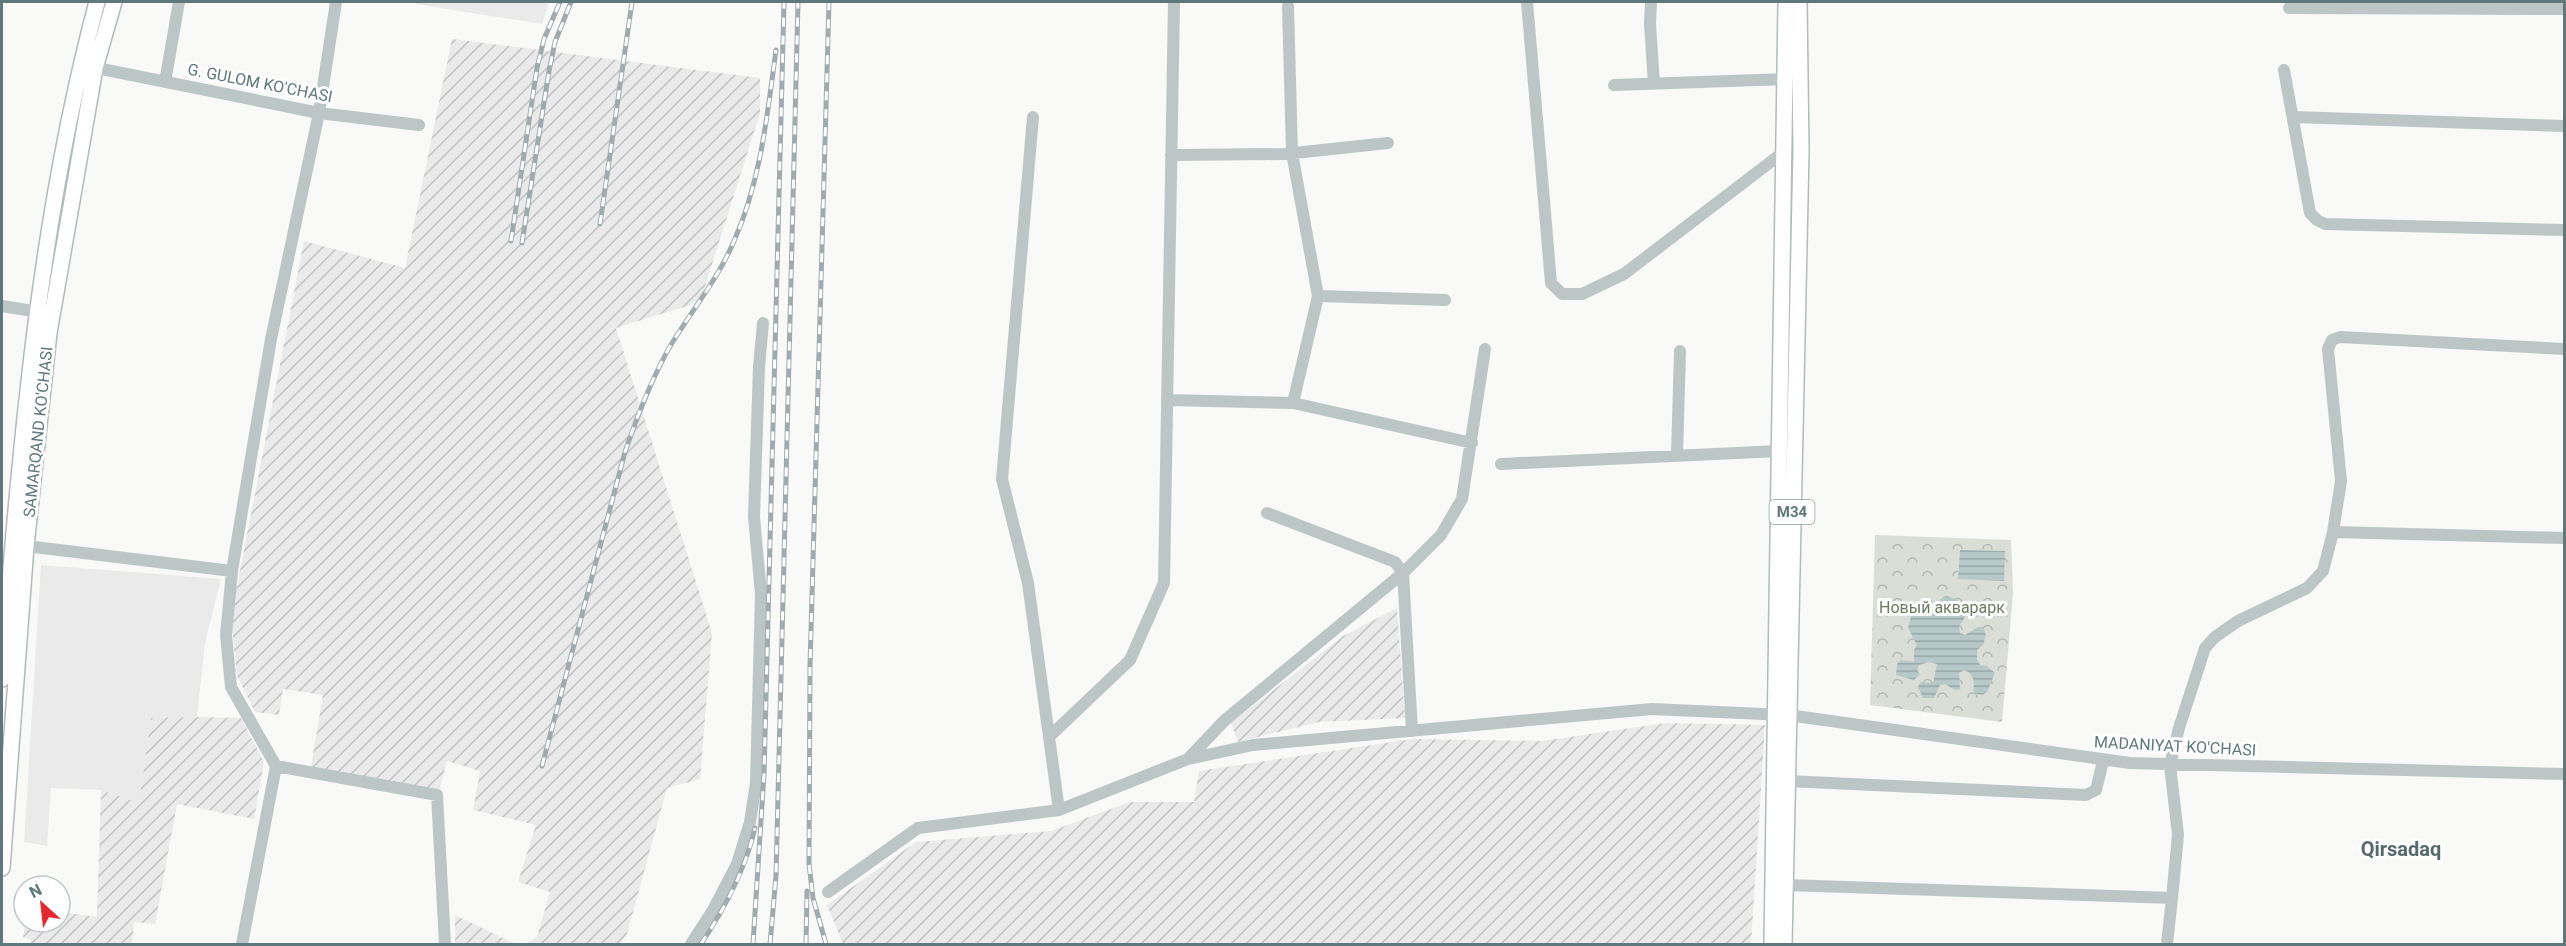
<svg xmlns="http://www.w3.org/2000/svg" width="2566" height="946" font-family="Roboto,sans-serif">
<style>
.built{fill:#eaeaea}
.industrial{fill:url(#industrial-furrows)}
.park{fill:url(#park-crowns)}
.water{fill:url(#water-rules)}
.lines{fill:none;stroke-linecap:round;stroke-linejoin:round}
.major-casing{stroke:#b1babc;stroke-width:18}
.minor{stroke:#bdc6c7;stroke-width:12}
.major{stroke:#fff;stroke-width:15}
.rail-casing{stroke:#9fabae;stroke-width:5}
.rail{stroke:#fff;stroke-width:3;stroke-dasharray:9;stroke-linecap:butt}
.labels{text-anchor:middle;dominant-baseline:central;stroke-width:6;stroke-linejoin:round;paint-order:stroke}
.shield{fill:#fff;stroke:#8ea0a3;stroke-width:1.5}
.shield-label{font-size:15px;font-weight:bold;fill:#5e787c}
.street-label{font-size:16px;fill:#5e787c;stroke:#fff}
.park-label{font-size:16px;fill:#6d7a63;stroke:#fff}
.quarter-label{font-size:20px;font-weight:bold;fill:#56696d;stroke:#fff}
</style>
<defs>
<pattern id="industrial-furrows" width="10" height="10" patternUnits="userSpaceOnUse" patternTransform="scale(1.5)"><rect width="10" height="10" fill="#eaeaea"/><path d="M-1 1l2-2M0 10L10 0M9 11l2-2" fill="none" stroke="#c1c2c3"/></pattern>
<pattern id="park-crowns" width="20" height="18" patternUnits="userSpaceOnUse" patternTransform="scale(1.5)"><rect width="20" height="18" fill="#dbded6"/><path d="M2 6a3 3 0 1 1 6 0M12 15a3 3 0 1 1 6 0" fill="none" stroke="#b5b9b3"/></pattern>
<pattern id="water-rules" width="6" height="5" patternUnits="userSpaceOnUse" patternTransform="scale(1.5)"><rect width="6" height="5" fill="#b6c8c8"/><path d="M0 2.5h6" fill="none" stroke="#97a7a7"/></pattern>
</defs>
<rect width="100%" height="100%" fill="#f9f9f7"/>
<!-- built -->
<path class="built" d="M 417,2 L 549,2 L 542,24 L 416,4 Z
M 41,565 L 221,579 L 205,642 L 197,717 L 151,719 L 139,804 L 101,790 L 51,788 L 47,846 L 24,842 Z"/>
<!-- industrial -->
<path class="industrial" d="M 452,39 L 760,78 L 760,113 L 700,302 L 616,328 L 712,633 L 700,779 L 667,788 L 627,934 L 620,944 L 526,944 L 537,937 L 550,892 L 518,882 L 536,825 L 473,810 L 480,771 L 447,761 L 439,790 L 311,767 L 323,695 L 283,689 L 279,715 L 255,712 L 237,676 L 231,617 L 304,241 L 405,268 Z
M 1397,608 L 1405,718 L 1319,722 L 1238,742 L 1231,723 L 1343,636 Z
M 197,717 L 241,718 L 264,762 L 254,819 L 177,804 L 155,924 L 134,922 L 132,944 L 30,944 L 31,940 L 23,937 L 26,922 L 60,922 L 60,912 L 97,917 L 101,790 L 139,803 L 151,718 Z
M 1666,723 L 1765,725 L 1751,944 L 843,944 L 827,905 L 916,842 L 1051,831 L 1130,802 L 1194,802 L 1199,771 L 1412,739 L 1542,741 Z
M 455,915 L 515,944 L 455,944 Z"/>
<!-- park -->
<path class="park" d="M 1875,535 L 2011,540 L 2013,593 L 2002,722 L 1870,705 Z"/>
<!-- water -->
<path class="water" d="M 1960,550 L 2005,551 L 2004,581 L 1958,579 Z
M 1946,596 C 1959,598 1964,605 1965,617 L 1959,626 L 1960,633 L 1965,635 L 1978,627 L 1983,627 L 1986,635 L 1983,645 L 1977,650 L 1977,659 L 1980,665 L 1987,666 L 1995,673 L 1987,692 L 1982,695 L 1974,693 C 1974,683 1975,674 1964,670 L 1959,673 L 1960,689 L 1955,690 L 1945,684 L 1940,685 L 1934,698 L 1923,698 L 1918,688 L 1920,682 L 1933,683 L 1937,664 L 1929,662 L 1919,665 L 1917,670 L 1920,674 L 1914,680 L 1896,675 L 1897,664 L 1901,660 L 1914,662 L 1914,650 L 1917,645 L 1908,628 L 1912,612 L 1921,606 L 1928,610 C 1936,607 1938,599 1946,596 Z"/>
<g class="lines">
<defs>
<path id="major" d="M 2,679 C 20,453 38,222 97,2
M 2,868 L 26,546 L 49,333 L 95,68 L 114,2
M 1772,944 L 1786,2
M 1784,944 L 1801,151 L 1799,2"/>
</defs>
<!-- major casing -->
<use href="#major" class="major-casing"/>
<!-- minor -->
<path class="minor" d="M 1527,2 L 1551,283 L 1562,294 L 1582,294 L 1624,274 L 1785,151
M 1651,2 L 1650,24 L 1654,84
M 1288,6 L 1292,153 L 1318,296 L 1293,403
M 2289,8 L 2564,9
M 87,66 L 319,113 L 419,125
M 2284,70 L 2310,213 L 2317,220 L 2325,224 L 2564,230
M 165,82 L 179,2
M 1614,85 L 1784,79
M 1033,117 L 1002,479 L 1028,583 L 1059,810
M 2294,117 L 2564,126
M 1171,155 L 1285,154 L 1388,143
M 1318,296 L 1445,300
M 2,306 L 39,312
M 1167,400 L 1293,403 L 1472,443
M 1677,455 L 1680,351
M 1501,464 L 1779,451
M 1267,513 L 1395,562 L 1403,573 L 1412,731
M 2333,532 L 2564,538
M 26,546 L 232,571
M 1049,737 L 1130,660 L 1164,583 L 1174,2
M 1188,759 L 1225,720 L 1403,573 L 1441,535 L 1462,499 L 1485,349
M 276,766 L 437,795 L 445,944
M 1787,781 L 2086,795 L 2096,790 L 2103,761
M 1785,885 L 2172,898 L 2178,835 L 2170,765 L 2179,728 L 2205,648 L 2215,637 L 2238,621 L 2307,588 L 2323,571 L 2333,532 L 2341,481 L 2328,349 L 2332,340 L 2340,337 L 2564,349
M 828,892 L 918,828 L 1059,810 L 1188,759 L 1253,745 L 1652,709 L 1788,715 L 2130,763 L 2564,774
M 242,944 L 276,766 L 231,687 L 226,635 L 232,571 L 271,339 L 319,113 L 336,2
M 691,944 L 713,910 L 737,864 L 750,822 L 756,783 L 761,594 L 754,517 L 759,367 L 763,323
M 2167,944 L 2172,898"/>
<!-- major -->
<use href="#major" class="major"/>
<defs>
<path id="rail" d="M 600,224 L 632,2
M 511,241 L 537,68 L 544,39 L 560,2
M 522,243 L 549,71 L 555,42 L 571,2
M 542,766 L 625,452 C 638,414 652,377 672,343 C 693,309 719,277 734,241 C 761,180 767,116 776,50
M 701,944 C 725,908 745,871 755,828
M 753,944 L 764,774 L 784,2
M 770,944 L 776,876 L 798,2
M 806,944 L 807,891
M 826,944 L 813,898 L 809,864 L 810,666 L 829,2"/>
</defs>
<!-- rail casing -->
<use href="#rail" class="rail-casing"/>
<!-- rail -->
<use href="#rail" class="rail"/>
</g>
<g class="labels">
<!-- shield labels -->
<rect class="shield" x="1769.5" y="500" width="45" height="24" rx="4.5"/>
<g class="shield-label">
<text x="1792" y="512">M34</text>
</g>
<!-- street labels -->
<g class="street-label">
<text transform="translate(260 83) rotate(11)">G. GULOM KO'CHASI</text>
<text transform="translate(38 432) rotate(-84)">SAMARQAND KO'CHASI</text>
<text transform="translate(2175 746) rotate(3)">MADANIYAT KO'CHASI</text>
</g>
<!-- park labels -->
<g class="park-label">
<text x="1942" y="607">Новый акварарк</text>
</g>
<!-- quarter labels -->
<g class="quarter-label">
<text x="2401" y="849">Qirsadaq</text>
</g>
</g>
<!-- border -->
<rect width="2566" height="946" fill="none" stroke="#5e787c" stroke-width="6"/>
<!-- north arrow -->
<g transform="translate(42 904) rotate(333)"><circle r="28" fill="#ffffff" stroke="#bfc9cb" stroke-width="1.5"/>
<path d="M0-4.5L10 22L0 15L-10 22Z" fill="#e82831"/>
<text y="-9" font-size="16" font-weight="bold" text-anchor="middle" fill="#5e787c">N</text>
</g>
</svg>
